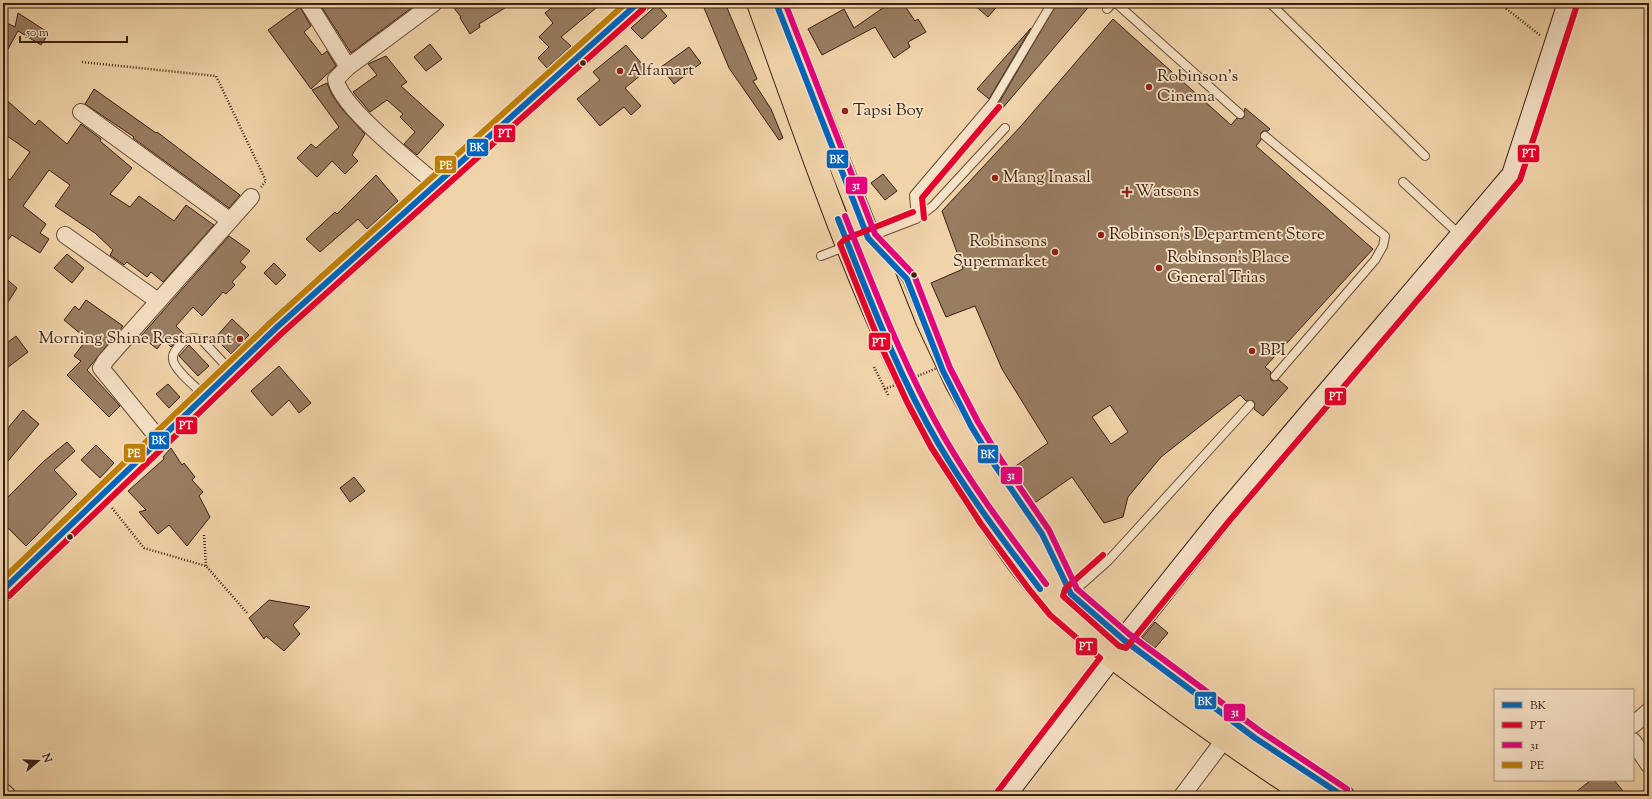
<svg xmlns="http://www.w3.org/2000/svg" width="1652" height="799" font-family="'Sorts Mill Goudy',serif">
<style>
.building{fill:#997d61;stroke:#391f13;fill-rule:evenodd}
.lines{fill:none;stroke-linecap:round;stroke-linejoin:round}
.lane-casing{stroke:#674c38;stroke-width:10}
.street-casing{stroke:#674c38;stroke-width:18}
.secondary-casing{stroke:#391f13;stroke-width:24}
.primary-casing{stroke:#391f13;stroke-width:24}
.path{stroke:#391f13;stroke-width:2.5;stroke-dasharray:1 2;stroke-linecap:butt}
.lane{stroke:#f6e2c7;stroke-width:8}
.street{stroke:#f6e2c7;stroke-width:16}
.secondary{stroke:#f6e2c7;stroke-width:22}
.primary{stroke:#f1d3a9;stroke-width:22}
.path-bridge{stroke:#391f13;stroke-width:2.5;stroke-dasharray:1 2;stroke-linecap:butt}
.bus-1-casing{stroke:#f6e2c7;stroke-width:9}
.bus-2-casing{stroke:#f6e2c7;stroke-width:9}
.bus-3-casing{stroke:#f6e2c7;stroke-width:9}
.bus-4-casing{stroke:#f6e2c7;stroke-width:9}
.bus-1{stroke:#0065bd;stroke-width:6}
.bus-2{stroke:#e4002b;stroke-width:6}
.bus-3{stroke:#e5007d;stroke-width:6}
.bus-4{stroke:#be7e06;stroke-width:6}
.bus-dot{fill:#391f13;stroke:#f6e2c7;stroke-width:1.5}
.poi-dot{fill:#8f2418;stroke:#f6e2c7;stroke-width:1.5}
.labels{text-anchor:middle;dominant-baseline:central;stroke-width:3.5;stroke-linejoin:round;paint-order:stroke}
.poi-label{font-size:17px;fill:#391f13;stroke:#f6e2c7;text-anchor:start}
.line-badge{stroke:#f6e2c7;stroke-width:1.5}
.badge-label{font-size:11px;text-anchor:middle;font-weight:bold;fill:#fff}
</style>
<rect width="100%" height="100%" fill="#f1d3a9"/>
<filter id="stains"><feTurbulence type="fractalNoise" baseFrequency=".005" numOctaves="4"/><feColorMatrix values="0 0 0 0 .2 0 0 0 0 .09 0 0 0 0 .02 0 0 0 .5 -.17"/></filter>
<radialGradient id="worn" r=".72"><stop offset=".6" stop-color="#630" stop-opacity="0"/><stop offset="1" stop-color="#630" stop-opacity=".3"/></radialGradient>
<!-- building -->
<path class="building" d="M 319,3 L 418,3 L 351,53 Z
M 450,3 L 513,3 L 479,24 L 480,27 L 470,34 L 460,18 L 461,17 Z
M 557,3 L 602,3 L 561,37 L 571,46 L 547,68 L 538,58 L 549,47 L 539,37 L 553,23 L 545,13 Z
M 702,3 L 725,3 L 757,79 L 753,81 L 771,109 L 783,138 L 779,140 L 729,68 Z
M 890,3 L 903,3 L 915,21 L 918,19 L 926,32 L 908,42 L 910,47 L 894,58 L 875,27 L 822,55 L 808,29 L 844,9 L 854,28 Z
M 972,3 L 1000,3 L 988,17 Z
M 1057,3 L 1092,3 L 1001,110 L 997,106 Z
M 657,5 L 667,16 L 642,39 L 631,28 Z
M 300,7 L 311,26 L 304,32 L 322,55 L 327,51 L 336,66 L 311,89 L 268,30 Z
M 18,13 L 49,33 L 41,45 L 18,31 L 3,58 L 3,21 L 15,27 Z
M 1113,19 L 1231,125 L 1237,118 L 1241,119 L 1244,117 L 1245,108 L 1270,129 L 1268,131 L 1263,131 L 1261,133 L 1261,140 L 1256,146 L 1373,249 L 1265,367 L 1271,372 L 1270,375 L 1271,380 L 1274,381 L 1279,380 L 1288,388 L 1263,416 L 1254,409 L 1255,404 L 1253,401 L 1246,401 L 1240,395 L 1161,457 L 1128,497 L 1123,517 L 1104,523 L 1072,477 L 1033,504 L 1010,470 L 1048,443 L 1002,369 L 975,306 L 946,317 L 931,283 L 963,269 L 942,211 L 1021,126 ZM 1110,405 L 1128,432 L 1111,444 L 1092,417 Z
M 1031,28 L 989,99 L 977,89 Z
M 430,44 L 442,59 L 426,71 L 414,57 Z
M 626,45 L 647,70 L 625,88 L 641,106 L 631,115 L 624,107 L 600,126 L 577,99 L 600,80 L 593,72 Z
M 689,47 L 701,63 L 674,84 L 661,67 Z
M 386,56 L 407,82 L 401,86 L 444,125 L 417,155 L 404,144 L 415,132 L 400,117 L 403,114 L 387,100 L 370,112 L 353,92 L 377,75 L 368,64 Z
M 327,83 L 332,95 L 342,109 L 365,134 L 352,155 L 358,161 L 345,174 L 332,161 L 317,177 L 297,158 L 311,144 L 316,148 L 339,127 L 312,90 Z
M 94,89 L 156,133 L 157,132 L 240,195 L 229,208 L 133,138 L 134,137 L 85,104 Z
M 3,97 L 35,125 L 39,120 L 67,144 L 81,124 L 101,139 L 100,141 L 132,168 L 110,194 L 130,207 L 139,196 L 174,221 L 186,205 L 214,225 L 163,282 L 151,272 L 147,277 L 127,262 L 124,265 L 110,255 L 113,250 L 95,233 L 55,206 L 70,185 L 49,170 L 23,206 L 46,224 L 40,233 L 49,239 L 40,253 L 12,235 L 3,246 L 3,174 L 10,180 L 30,152 L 3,133 Z
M 883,174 L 897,191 L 885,200 L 871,183 Z
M 376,175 L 398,201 L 367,229 L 358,219 L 320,252 L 306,239 L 335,212 L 337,214 Z
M 229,236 L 250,251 L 240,262 L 246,267 L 232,282 L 235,285 L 226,294 L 223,292 L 202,316 L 193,307 L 176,326 L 184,334 L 171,347 L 164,340 L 157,349 L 141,336 Z
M 67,254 L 84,268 L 72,283 L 54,268 Z
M 274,263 L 286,275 L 276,285 L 264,273 Z
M 3,276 L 17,288 L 3,310 Z
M 86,300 L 123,326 L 87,370 L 120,406 L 109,417 L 67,375 L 81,361 L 74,356 L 87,339 L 64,320 L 75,306 L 79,310 Z
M 232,319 L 249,335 L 231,354 L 215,338 Z
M 16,336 L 28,352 L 3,371 L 3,346 Z
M 189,345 L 209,366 L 198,376 L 179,356 Z
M 279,366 L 311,403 L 299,413 L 289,400 L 272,416 L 251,391 Z
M 168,384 L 180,397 L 169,408 L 156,394 Z
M 23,410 L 39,424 L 3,467 L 3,434 Z
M 67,442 L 75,451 L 54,470 L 77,494 L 26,546 L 3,523 L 3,502 L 44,461 Z
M 96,445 L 114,463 L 100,478 L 81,460 Z
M 171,448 L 182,465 L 184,463 L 195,477 L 192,480 L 203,492 L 199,496 L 210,517 L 187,546 L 169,525 L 158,534 L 139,512 L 146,510 L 128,491 L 164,459 L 163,457 Z
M 354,477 L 365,491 L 350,502 L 340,488 Z
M 269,600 L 310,607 L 293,625 L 300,634 L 284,651 L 266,636 L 264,639 L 249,618 Z
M 1155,622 L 1168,633 L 1155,648 L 1142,638 Z
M 1591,780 L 1614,780 L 1627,796 L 1571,796 Z"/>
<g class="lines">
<defs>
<path id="lane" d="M 1116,3 L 1240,114
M 1270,3 L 1425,156
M 1107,9 L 1113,3
M 1265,136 L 1385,236 L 1383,246 L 1375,260 L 1275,376
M 1403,182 L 1461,236
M 916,219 L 914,195 L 993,102 L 1052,3
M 869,237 L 916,219 L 933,206 L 1005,128
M 884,254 L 907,279 L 931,337 L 943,371 L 971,426 L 994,464 L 1042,534 L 1054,558
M 821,256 L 847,246
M 205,396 C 197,388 173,369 173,359 C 172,352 178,348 182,343 C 188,337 194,337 202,340 L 230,370
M 1072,593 L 1108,561 L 1250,405"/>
<path id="street" d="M 308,3 L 348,67 L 434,3
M 348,67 L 336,79 C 338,105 415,165 436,184
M 81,112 L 229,220
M 65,235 L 158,301
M 159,439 L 101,368 L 106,360 L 251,197
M 1633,725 L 1649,711
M 1633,741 L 1649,765
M 1182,796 L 1224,740"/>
<path id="secondary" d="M 3,590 L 276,328 L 638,3
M 3,795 L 4,796
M 1004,796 L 1124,640 L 1224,515 L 1513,175 L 1569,3"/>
<path id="primary" d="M 758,3 C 806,135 851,271 914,398 C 932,435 955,470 978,505 C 1002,541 1026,577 1056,608 C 1085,638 1119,663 1152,687 C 1203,725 1255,761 1308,796
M 776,3 L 906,330 L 936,394 L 958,433 L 1031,544 L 1071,594 L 1124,640 L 1255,738 L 1343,796"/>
</defs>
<!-- lane casing -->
<use href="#lane" class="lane-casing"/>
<!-- street casing -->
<use href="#street" class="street-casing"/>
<!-- secondary casing -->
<use href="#secondary" class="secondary-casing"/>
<!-- primary casing -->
<use href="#primary" class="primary-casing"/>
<!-- path -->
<path class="path" d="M 1499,3 L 1541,36
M 82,62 L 216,76 L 266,181 L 261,187
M 874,367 L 885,389
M 112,508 L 144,548 L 206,566 L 248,614
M 204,535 L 206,566"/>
<!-- lane -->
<use href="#lane" class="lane"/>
<!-- street -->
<use href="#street" class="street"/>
<!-- secondary -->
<use href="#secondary" class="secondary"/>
<!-- primary -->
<use href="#primary" class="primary"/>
<!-- path-bridge -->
<path class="path-bridge" d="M 888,395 L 885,389 L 950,363 L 952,370"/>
<defs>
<path id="bus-1" d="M 776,3 L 868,238 L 907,279 L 943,371 L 971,426 L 994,464 L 1042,534 L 1071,594 L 1124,640 L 1255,738 L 1343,796
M 838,219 C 868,294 897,373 938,443 C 968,494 1004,542 1040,589
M 3,590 L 276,328 L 638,3"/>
<path id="bus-2" d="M 913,212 L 845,239 L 840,244 L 881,346 L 907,402 L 931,447 L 981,524 L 1028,588 L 1050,615 L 1100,658 L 998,791
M 924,218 L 922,198 L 999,107
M 1103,555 L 1065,589 L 1063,596 L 1119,646 L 1126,648 L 1230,520 L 1520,180 L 1577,5
M 9,596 L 281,334 L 643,9"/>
<path id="bus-3" d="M 785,3 L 875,234 L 914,275 L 950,368 L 978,422 L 1001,460 L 1049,530 L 1077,589 L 1129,634 L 1260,731 L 1347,789
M 845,216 C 875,291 904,367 944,437 C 974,489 1011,537 1046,584"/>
<path id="bus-4" d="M 3,579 L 271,322 L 626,3"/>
</defs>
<!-- bus-1 casing -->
<use href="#bus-1" class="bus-1-casing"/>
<!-- bus-2 casing -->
<use href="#bus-2" class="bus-2-casing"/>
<!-- bus-3 casing -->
<use href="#bus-3" class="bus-3-casing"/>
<!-- bus-4 casing -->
<use href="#bus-4" class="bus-4-casing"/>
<!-- bus-1 -->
<use href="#bus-1" class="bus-1"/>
<!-- bus-2 -->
<use href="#bus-2" class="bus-2"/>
<!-- bus-3 -->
<use href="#bus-3" class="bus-3"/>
<!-- bus-4 -->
<use href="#bus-4" class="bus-4"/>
</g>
<!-- markers -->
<g class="bus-dot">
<circle cx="583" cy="63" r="3.5"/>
<circle cx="914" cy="275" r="3.5"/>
<circle cx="70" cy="537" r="3.5"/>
</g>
<g class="poi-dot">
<circle cx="620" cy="71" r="4"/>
<circle cx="1149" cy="87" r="4"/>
<circle cx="845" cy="111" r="4"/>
<circle cx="995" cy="178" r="4"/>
<path d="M1125 186h4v4h4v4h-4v4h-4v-4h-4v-4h4z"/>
<circle cx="1101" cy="235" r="4"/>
<circle cx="1055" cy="252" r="4"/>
<circle cx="1159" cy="268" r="4"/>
<circle cx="240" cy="339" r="4"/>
<circle cx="1252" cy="351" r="4"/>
</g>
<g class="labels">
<!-- poi labels -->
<g class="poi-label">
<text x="628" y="71">Alfamart</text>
<text x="1157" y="77">Robinson's<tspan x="1157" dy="20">Cinema</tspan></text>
<text x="853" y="111">Tapsi Boy</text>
<text x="1003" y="178">Mang Inasal</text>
<text x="1135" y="192">Watsons</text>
<text x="1109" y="235">Robinson's Department Store</text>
<text x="1047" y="242" text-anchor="end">Robinsons<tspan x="1047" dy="20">Supermarket</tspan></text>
<text x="1167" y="258">Robinson's Place<tspan x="1167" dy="20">General Trias</tspan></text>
<text x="232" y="339" text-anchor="end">Morning Shine Restaurant</text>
<text x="1260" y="351">BPI</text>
</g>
</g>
<g class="line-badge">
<rect x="493" y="124" width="23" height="19" rx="4" fill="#e4002b"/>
<rect x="466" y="138" width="23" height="19" rx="4" fill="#0065bd"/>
<rect x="1517" y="144" width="23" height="19" rx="4" fill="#e4002b"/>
<rect x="826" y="149" width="23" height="20" rx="4" fill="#0065bd"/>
<rect x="434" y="155" width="23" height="19" rx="4" fill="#be7e06"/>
<rect x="845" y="176" width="23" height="19" rx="4" fill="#e5007d"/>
<rect x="868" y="332" width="23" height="19" rx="4" fill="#e4002b"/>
<rect x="1324" y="387" width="23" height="19" rx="4" fill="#e4002b"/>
<rect x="175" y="416" width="23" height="19" rx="4" fill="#e4002b"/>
<rect x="148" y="431" width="22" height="19" rx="4" fill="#0065bd"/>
<rect x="123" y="443" width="23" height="20" rx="4" fill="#be7e06"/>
<rect x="977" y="444" width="22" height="20" rx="4" fill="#0065bd"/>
<rect x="1000" y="466" width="23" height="19" rx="4" fill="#e5007d"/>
<rect x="1075" y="637" width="23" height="19" rx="4" fill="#e4002b"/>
<rect x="1194" y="691" width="23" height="19" rx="4" fill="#0065bd"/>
<rect x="1223" y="703" width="23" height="19" rx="4" fill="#e5007d"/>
</g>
<g class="badge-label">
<text x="505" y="137">PT</text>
<text x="477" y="151">BK</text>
<text x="1529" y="157">PT</text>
<text x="837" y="163">BK</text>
<text x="446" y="169">PE</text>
<text x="856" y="189">31</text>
<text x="879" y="346">PT</text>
<text x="1336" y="400">PT</text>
<text x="186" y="429">PT</text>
<text x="159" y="444">BK</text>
<text x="134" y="457">PE</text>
<text x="988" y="458">BK</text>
<text x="1011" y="479">31</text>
<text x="1086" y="650">PT</text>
<text x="1205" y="705">BK</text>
<text x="1235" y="716">31</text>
</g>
<!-- margin -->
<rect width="1652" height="799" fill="none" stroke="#f1d3a9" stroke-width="16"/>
<rect x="4" y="4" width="1644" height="791" fill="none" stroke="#391f13" stroke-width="2"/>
<rect x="8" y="8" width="1636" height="783" fill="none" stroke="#391f13"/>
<!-- legend -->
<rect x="1494" y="689" width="140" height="92" fill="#f6e2c7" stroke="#aa947f"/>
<rect x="1502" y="702" width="20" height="6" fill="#0065bd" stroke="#aa947f"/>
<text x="1530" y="709" font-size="12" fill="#391f13">BK</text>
<rect x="1502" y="722" width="20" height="6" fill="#e4002b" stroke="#aa947f"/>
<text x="1530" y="729" font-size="12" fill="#391f13">PT</text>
<rect x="1502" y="742" width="20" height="6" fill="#e5007d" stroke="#aa947f"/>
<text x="1530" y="749" font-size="12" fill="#391f13">31</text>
<rect x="1502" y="762" width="20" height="6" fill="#be7e06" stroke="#aa947f"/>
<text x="1530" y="769" font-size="12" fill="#391f13">PE</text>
<!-- north arrow -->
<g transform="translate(38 761) rotate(71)" stroke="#f6e2c7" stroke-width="3" paint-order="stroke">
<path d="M0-3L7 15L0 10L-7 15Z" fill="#391f13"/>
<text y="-6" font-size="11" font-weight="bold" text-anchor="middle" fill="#391f13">N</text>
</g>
<!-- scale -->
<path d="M20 36v6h107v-6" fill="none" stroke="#391f13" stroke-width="2"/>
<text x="26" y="36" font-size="12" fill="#391f13" stroke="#f6e2c7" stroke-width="3" paint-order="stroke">50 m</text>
<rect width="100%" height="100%" filter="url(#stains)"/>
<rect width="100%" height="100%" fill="url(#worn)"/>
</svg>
